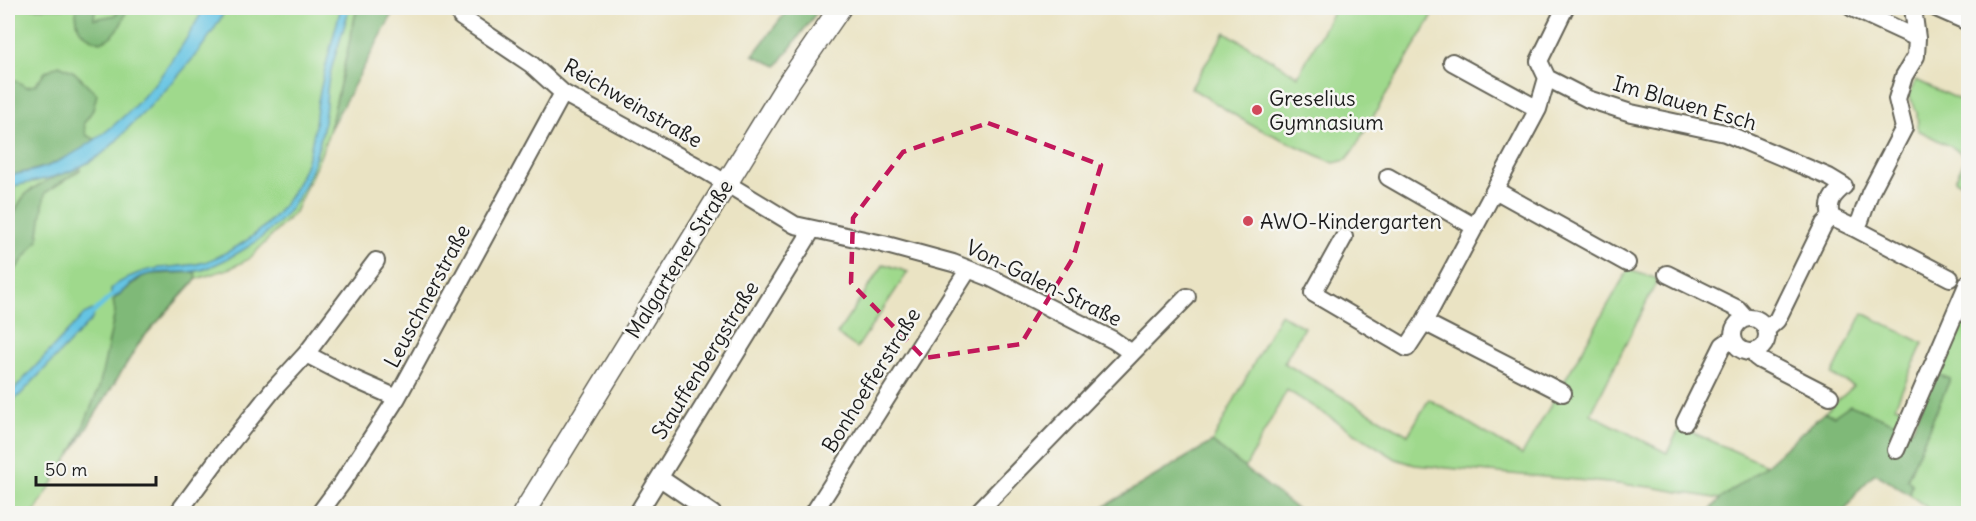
<svg xmlns="http://www.w3.org/2000/svg" width="1976" height="521" font-family="Delius,sans-serif">
<style>
.green{fill:#9fd98c;stroke:#5e7a54;stroke-width:1.5}
.forest{fill:#7fb978;stroke:#4e6a4a;stroke-width:1.5}
.water{fill:#65c4e3;stroke:#407080;stroke-width:1.5}
.lines{fill:none;stroke-linecap:round;stroke-linejoin:round}
.stream{stroke:#65c4e3;stroke-width:4.5}
.minor-casing{stroke:#646256;stroke-width:20}
.tertiary-casing{stroke:#646256;stroke-width:24}
.minor{stroke:#fff;stroke-width:16}
.tertiary{stroke:#fff;stroke-width:21}
.marked{fill:none;stroke:#c2185b;stroke-width:4.5;stroke-dasharray:12 8;stroke-linejoin:round}
.poi-dot{fill:#d1495b;stroke:#f6f6f2;stroke-width:2}
.labels{text-anchor:middle;dominant-baseline:central;stroke-width:5;stroke-linejoin:round;paint-order:stroke}
.poi-label{font-size:21px;fill:#1c1c1c;stroke:#f6f6f2;text-anchor:start}
.street-label{font-size:21px;fill:#1c1c1c;stroke:#f6f6f2}
</style>
<rect width="100%" height="100%" fill="#f6f6f2"/>
<filter id="ink" filterUnits="userSpaceOnUse"><feTurbulence type="fractalNoise" baseFrequency=".0167" numOctaves="2"/><feDisplacementMap in="SourceGraphic" scale="12" xChannelSelector="R" yChannelSelector="G"/><feConvolveMatrix kernelMatrix="1 2 1 2 8 2 1 2 1" color-interpolation-filters="sRGB"/></filter>
<filter id="wash" filterUnits="userSpaceOnUse"><feTurbulence type="fractalNoise" baseFrequency=".008" numOctaves="4" result="noise"/><feDisplacementMap in="SourceGraphic" scale="24" xChannelSelector="R" yChannelSelector="G"/><feGaussianBlur stdDeviation="1.35" result="paint"/><feColorMatrix in="noise" values="0 0 0 0 0 0 0 0 0 0 0 0 0 0 0 0 0 1.4 0 .05"/><feComposite in="paint" operator="in"/></filter>
<g filter="url(#wash)">
<rect width="100%" height="100%" fill="#eae3c3"/>
<!-- green -->
<path class="green" d="M 8,8 L 357,8 L 330,129 L 320,157 L 295,212 L 249,259 L 231,268 L 197,279 L 141,340 L 34,513 L 12,513 L 8,508 Z
M 1335,8 L 1437,8 L 1353,151 L 1346,160 L 1334,163 L 1251,125 L 1191,88 L 1225,32 L 1298,76 Z
M 1916,80 L 1968,104 L 1968,186 L 1955,180 L 1965,159 L 1959,151 L 1918,130 L 1917,112 L 1909,95 Z
M 884,264 L 908,272 L 857,348 L 837,334 Z
M 1628,270 L 1658,279 L 1591,414 L 1667,453 L 1680,427 L 1766,465 L 1720,499 L 1651,487 L 1415,465 L 1396,459 L 1287,390 L 1245,468 L 1212,442 L 1280,314 L 1304,327 L 1284,363 L 1408,435 L 1429,399 L 1522,455 Z
M 1968,302 L 1968,513 L 1934,513 L 1910,495 L 1912,484 L 1907,480 L 1950,379 L 1936,374 Z
M 1863,313 L 1923,343 L 1895,406 L 1905,410 L 1898,425 L 1850,405 L 1834,416 L 1825,412 L 1854,386 L 1832,375 Z"/>
<!-- forest -->
<path class="forest" d="M 76,8 L 95,8 L 94,19 L 116,15 L 120,8 L 126,8 L 127,9 C 122,25 116,37 100,42 C 79,34 76,29 76,8 Z
M 357,8 L 396,8 L 330,129 Z
M 789,8 L 820,8 L 777,66 L 753,55 Z
M 59,65 L 74,72 L 97,94 L 93,110 L 84,123 L 86,135 L 97,140 L 80,151 L 46,167 L 8,176 L 8,83 L 16,80 L 26,87 L 35,85 L 45,72 Z
M 81,166 L 80,170 L 45,193 L 38,240 L 13,273 L 12,281 L 8,284 C 8,254 5,205 34,188 C 48,179 66,173 81,166 Z
M 195,272 L 197,278 L 141,340 L 74,449 L 99,388 L 115,312 L 113,300 L 143,276 L 151,274 Z
M 1936,374 L 1950,379 L 1907,479 L 1912,484 L 1910,495 L 1875,473 L 1858,491 L 1843,513 L 1707,514 L 1720,499 L 1766,465 L 1825,412 L 1834,416 L 1850,405 L 1912,430 Z
M 1212,442 L 1302,513 L 1093,513 Z"/>
<!-- water -->
<path class="water" d="M 204,8 L 226,8 C 207,48 162,95 130,126 C 120,137 109,150 96,158 C 67,176 46,179 14,186 L 14,214 L 8,249 L 8,176 C 21,173 36,171 48,166 C 119,136 169,74 204,8 Z
M 341,8 L 349,8 C 344,33 333,57 328,83 C 326,98 326,113 323,128 C 308,201 278,237 210,267 C 189,277 164,268 143,276 C 133,280 125,290 117,296 L 114,297 L 111,295 L 111,289 C 115,284 120,282 126,279 C 153,263 177,270 205,262 C 217,258 227,252 238,246 C 279,221 304,184 313,137 C 316,123 316,109 319,96 C 325,66 333,37 341,8 Z
M 92,310 L 95,312 L 92,319 L 20,395 L 8,404 L 8,396 L 84,314 Z"/>
<g class="lines">
<!-- stream -->
<path class="stream" d="M 91,315 L 116,292"/>
</g>
</g>
<g filter="url(#ink)">
<g class="lines">
<defs>
<path id="minor" d="M 1565,8 L 1539,61 L 1547,78 L 1588,99 L 1631,113 L 1725,133 L 1829,177 L 1844,186 C 1833,195 1827,202 1831,217 L 1854,228 L 1860,221 L 1870,193 L 1904,128 L 1897,99 L 1904,76 L 1916,56 L 1917,38 L 1913,8
M 1852,8 L 1917,38
M 1936,8 L 1968,22
M 461,17 L 531,64 L 563,93 L 706,171 L 795,225 L 883,244 L 953,263 L 991,278 L 1113,340 L 1132,353 L 1187,297
M 1452,62 L 1538,109
M 1547,78 L 1538,109 L 1424,322 L 1563,393
M 1388,177 L 1475,227
M 1495,190 L 1627,263
M 1854,228 L 1950,278
M 1344,237 L 1313,293 L 1407,348 L 1424,322
M 1667,274 L 1738,309 L 1746,318
M1733 335a17 17 0 1 1 34 0a17 17 0 1 1-34 0Z
M 1766,330 L 1777,320 L 1824,224 L 1831,217
M 1754,351 L 1756,357 L 1760,360 L 1830,396
M 306,354 L 354,379 L 397,398
M 1685,422 L 1723,345 L 1733,338
M 1896,450 L 1968,283
M 660,478 L 713,514
M 177,514 L 217,460 L 272,391 L 306,354 L 376,261
M 319,514 L 342,483 L 397,398 L 563,93
M 637,514 L 812,230
M 813,514 L 968,270
M 976,514 L 1132,353"/>
<path id="tertiary" d="M 523,514 L 789,82 L 840,8"/>
</defs>
<!-- minor casing -->
<use href="#minor" class="minor-casing"/>
<!-- tertiary casing -->
<use href="#tertiary" class="tertiary-casing"/>
<!-- minor -->
<use href="#minor" class="minor"/>
<!-- tertiary -->
<use href="#tertiary" class="tertiary"/>
</g>
</g>
<!-- marked area -->
<path class="marked" d="M 988,123 L 1101,165 L 1073,258 L 1021,344 L 924,358 L 851,283 L 853,218 L 903,152 Z"/>
<!-- markers -->
<g class="poi-dot">
<circle cx="1257" cy="110" r="6"/>
<circle cx="1248" cy="221" r="6"/>
</g>
<g class="labels">
<!-- poi labels -->
<g class="poi-label">
<text x="1269" y="98">Greselius<tspan x="1269" dy="24">Gymnasium</tspan></text>
<text x="1260" y="221">AWO-Kindergarten</text>
</g>
<!-- street labels -->
<g class="street-label">
<text transform="translate(633 103) rotate(30)">Reichweinstraße</text>
<text transform="translate(1685 103) rotate(16)">Im Blauen Esch</text>
<text transform="translate(679 259) rotate(-58)">Malgartener Straße</text>
<text transform="translate(1044 283) rotate(26)">Von-Galen-Straße</text>
<text transform="translate(427 296) rotate(-62)">Leuschnerstraße</text>
<text transform="translate(705 360) rotate(-58)">Stauffenbergstraße</text>
<text transform="translate(871 380) rotate(-58)">Bonhoefferstraße</text>
</g>
</g>
<!-- margin -->
<rect width="1976" height="521" fill="none" stroke="#f6f6f2" stroke-width="30"/>
<!-- scale -->
<path d="M36 476v9h120v-9" fill="none" stroke="#1c1c1c" stroke-width="3"/>
<text x="45" y="476" font-size="18" fill="#1c1c1c" stroke="#f6f6f2" stroke-width="4.5" paint-order="stroke">50 m</text>
</svg>
